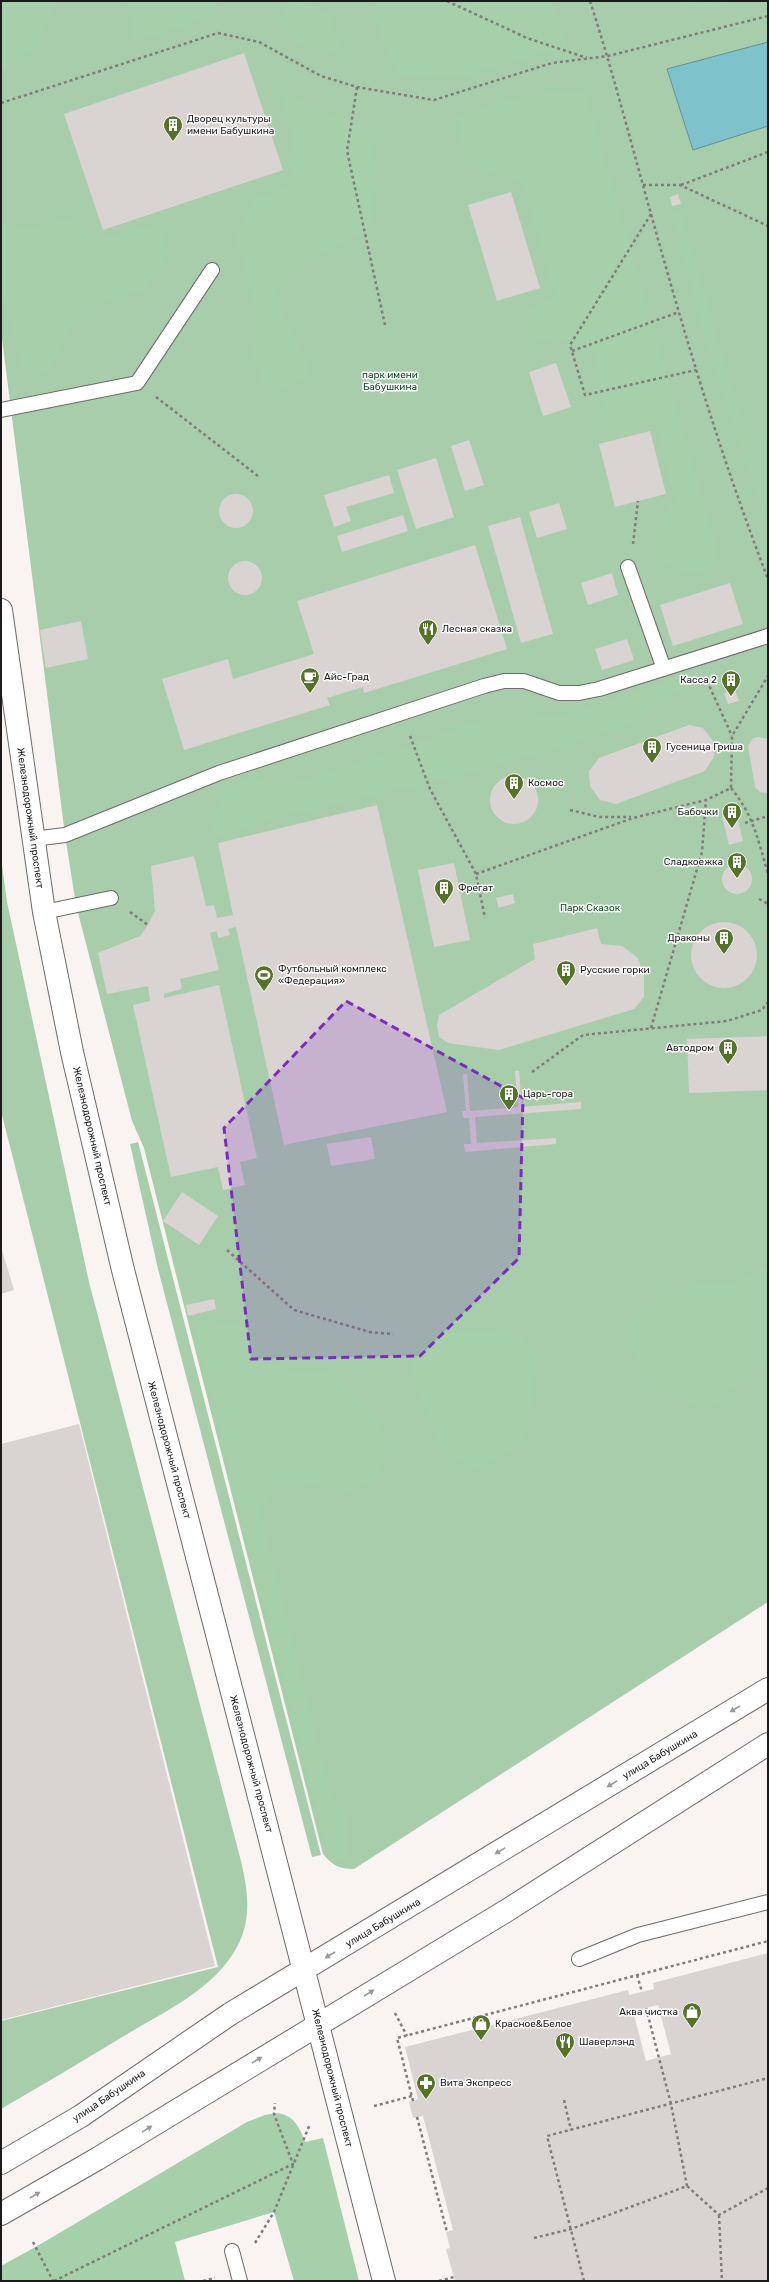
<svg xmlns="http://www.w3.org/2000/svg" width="769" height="2282" font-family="Rubik,sans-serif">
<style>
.green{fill:#a8cdab}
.forest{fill:#a5d0a9}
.water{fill:#7ec2cb;stroke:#619096}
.building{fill:#d9d4d2;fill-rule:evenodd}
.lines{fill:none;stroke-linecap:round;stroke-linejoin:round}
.service-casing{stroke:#6e6a68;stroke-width:16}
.minor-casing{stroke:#6e6a68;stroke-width:24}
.tertiary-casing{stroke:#6e6a68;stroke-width:24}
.path{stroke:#807c7c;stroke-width:2.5;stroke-dasharray:3 3;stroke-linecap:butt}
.service{stroke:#fff;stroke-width:14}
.minor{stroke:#fff;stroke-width:22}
.tertiary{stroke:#fff;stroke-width:22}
.oneway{fill:#999898}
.marked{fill:#7b2cbf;fill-opacity:0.2;stroke:#7b2cbf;stroke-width:3;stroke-dasharray:8 5;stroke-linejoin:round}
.labels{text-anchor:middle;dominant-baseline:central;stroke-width:3;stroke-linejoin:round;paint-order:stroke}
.poi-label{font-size:10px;fill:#1c1a1a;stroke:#fff;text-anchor:start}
.park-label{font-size:10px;fill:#0a4c1c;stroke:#fff}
.street-label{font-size:10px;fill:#1c1a1a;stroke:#fff}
</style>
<rect width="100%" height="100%" fill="#f9f3f1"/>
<!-- green -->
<path class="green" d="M 1,1 L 768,1 L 768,1602 L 354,1869 C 339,1869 332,1865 323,1854 L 144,1148 L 132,1121 L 76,905 L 65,835 L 1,331 Z
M 1,857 L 7,902 L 89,1282 L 241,1861 C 248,1891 252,1919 237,1947 C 214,1990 163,2012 124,2036 C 83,2061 42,2085 1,2109 L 1,2021 L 218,1967 L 1,1111 Z
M 138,1142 L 321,1855 L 312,1857 L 158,1269 L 130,1144 Z"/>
<!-- forest -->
<path class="forest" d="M 1,1 L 57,1 L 38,46 L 4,70 L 1,68 Z
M 112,1 L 222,1 L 201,20 L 134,42 L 127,4 Z
M 290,1 L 302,1 L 330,14 L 341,54 L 298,44 L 277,21 Z
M 373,1 L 552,1 L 568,46 L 458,78 L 399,74 L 382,40 Z
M 670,1 L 735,1 L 711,9 Z
M 278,86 L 314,109 L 368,130 L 377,175 L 370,228 L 292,271 L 275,293 L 311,373 L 285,387 L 263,384 L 252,358 L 258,317 L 236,239 L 252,200 C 260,197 274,195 281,190 C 309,171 285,113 278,86 Z
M 565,90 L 586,94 L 719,555 L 712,569 L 682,575 L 654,555 L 656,526 L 675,499 L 657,429 L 615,435 L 596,415 L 607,399 L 589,340 L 550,343 L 529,334 L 529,310 L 555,296 L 522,182 L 475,166 L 464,158 L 457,117 L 499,102 Z
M 671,211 L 681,212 L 741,417 L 768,443 L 768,527 L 706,343 Z
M 1,216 L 2,225 L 33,227 L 72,218 L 92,240 L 160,224 L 168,258 L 142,291 L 86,306 L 61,343 L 49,372 L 22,367 L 1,286 Z
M 669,680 L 689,684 L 682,693 L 661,697 L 631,723 L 548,751 L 486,769 L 272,819 L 216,837 L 209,831 L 218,807 L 229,789 L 252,776 L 280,786 L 316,777 L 479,721 L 536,718 L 581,711 Z
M 768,1266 L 768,1358 L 709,1410 L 669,1396 L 635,1362 L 630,1324 L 668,1288 L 731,1283 Z
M 206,1319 L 249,1328 L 267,1355 L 290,1374 L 331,1374 L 379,1421 L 387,1450 L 376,1480 L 348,1492 L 283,1478 L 260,1510 L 331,1795 L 347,1820 L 347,1862 L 333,1860 L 326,1847 L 194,1332 Z
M 464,1332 L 523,1336 L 537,1359 L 525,1441 L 481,1469 L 445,1453 L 416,1390 L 409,1360 L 422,1336 Z
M 277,2113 C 294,2115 300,2128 305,2142 L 323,2138 L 359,2281 L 294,2281 L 274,2212 L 175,2242 L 185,2281 L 1,2281 L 1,2266 L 39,2245 L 247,2122 L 265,2115 Z"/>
<!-- water -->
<path class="water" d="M 768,42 L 768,126 L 693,150 L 667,69 Z"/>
<!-- building -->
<path class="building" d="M 244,53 L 283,170 L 103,230 L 64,114 Z
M 511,192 L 540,288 L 497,301 L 468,205 Z
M 678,194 L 681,204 L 672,206 L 670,197 Z
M 556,363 L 571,407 L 543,416 L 529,372 Z
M 650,431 L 666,494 L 615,507 L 599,444 Z
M 469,440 L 484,485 L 465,491 L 451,446 Z
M 436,458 L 454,517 L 416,529 L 397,470 Z
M 389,475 L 394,493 L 346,507 L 351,521 L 334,527 L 324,495 Z
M219 511a17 17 0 1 1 34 0a17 17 0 1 1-34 0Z
M 559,503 L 567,529 L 537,538 L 529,512 Z
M 403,515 L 408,531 L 342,552 L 337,536 Z
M 520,517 L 553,634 L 521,643 L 488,526 Z
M 475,545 L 507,649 L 364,693 L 363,687 L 327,698 L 330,705 L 184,750 L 162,679 L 228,659 L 233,679 L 314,654 L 297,601 Z
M228 578a17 17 0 1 1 34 0a17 17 0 1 1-34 0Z
M 612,573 L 618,595 L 588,605 L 581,583 Z
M 730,583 L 743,624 L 673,646 L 660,605 Z
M 81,621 L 88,659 L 46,668 L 40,630 Z
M 627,639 L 634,660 L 602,670 L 595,649 Z
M 728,674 L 731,682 L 724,684 L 721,676 Z
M 735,690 L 739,701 L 728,704 L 724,693 Z
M 689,725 L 703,728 L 713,741 L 714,757 L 705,771 L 616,804 L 600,800 L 590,786 L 589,771 L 599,758 Z
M 758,737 L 768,739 L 768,793 L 760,792 L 755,787 L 748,746 L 752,739 Z
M490 800a24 24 0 1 1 48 0a24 24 0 1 1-48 0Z
M 377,805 L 447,1112 L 284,1145 L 236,927 L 228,929 L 230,935 L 218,938 L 217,931 L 210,933 L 219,970 L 180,979 L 182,989 L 164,994 L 164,998 L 219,985 L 257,1158 L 240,1162 L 245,1185 L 223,1190 L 218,1167 L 171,1177 L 133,1005 L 150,1001 L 148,986 L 107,994 L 98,953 L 140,936 L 148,925 L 155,911 L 151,866 L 194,856 L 206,906 L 214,905 L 217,918 L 233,915 L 218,843 Z
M 736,812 L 743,841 L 729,845 L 722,816 Z
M 454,863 L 470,940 L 434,947 L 418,870 Z
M722 879a15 15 0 1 1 30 0a15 15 0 1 1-30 0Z
M 513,894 L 515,903 L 499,908 L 496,898 Z
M691 955a33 33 0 1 1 66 0a33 33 0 1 1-66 0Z
M 597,928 L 601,944 L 622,946 L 638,958 L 644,976 L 644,997 L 634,1009 L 499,1050 L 448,1043 L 439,1037 L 437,1026 L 439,1015 L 535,959 L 533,944 Z
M 768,1036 L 768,1090 L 689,1093 L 687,1039 Z
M 515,1071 L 519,1071 L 522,1107 L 581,1102 L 581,1109 L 475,1117 L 477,1143 L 556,1138 L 556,1144 L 465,1152 L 464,1144 L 471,1144 L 469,1118 L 463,1118 L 462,1111 L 466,1111 L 463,1074 L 467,1074 L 470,1111 L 518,1107 Z
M 371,1137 L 375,1159 L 331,1166 L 327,1144 Z
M 182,1192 L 218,1216 L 199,1245 L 163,1221 Z
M 1,1247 L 14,1290 L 1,1294 Z
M 214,1299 L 216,1309 L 188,1316 L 186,1305 Z
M 79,1424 L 215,1966 L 1,2020 L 1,1444 Z
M 768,1953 L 768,2281 L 455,2281 L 446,2249 L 450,2248 L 446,2232 L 453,2230 L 423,2116 L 413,2118 L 409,2102 L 418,2099 L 405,2047 L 628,1990 L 629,1995 L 654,1989 L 653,1983 ZM 658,2005 L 671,2054 L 646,2061 L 633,2011 Z"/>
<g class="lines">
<defs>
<path id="service" d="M 1,410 L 137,383 L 212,270
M 628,567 L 664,669
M 33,839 L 65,835 L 219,773 L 484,686 L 504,681 L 524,681 L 559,693 L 579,693 L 599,689 L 768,636
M 44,912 L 111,898
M 579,1959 L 638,1935 L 768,1902
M 232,2251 L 240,2281"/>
<path id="minor" d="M 1,610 L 44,912 L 72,1052 L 123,1270 L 384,2281"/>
<path id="tertiary" d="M 1,2163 L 81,2116 L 230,2014 L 768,1689
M 1,2214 L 97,2159 L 506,1911 L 768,1744"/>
</defs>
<!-- service casing -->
<use href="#service" class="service-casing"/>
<!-- minor casing -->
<use href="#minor" class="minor-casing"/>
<!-- tertiary casing -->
<use href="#tertiary" class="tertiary-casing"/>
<!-- path -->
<path class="path" d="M 447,1 L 527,38 L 587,58
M 590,1 C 613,72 631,143 651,214 C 685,337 722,460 768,579
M 357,87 L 347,151 L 385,325
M 1,103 L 218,33 L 259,42 L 321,76 L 357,87 L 434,100 L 552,63 L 608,56 L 768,16
M 643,185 L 680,185 L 768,226
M 681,185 L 768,152
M 651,214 L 570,345 L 585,395 L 696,370
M 572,351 L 679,312
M 156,397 L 258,476
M 633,544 L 638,501
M 707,681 L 732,736
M 410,736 L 430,789 L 476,874 L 485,918
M 731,788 C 754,816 758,840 768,874
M 570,810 L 599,817 L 631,817
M 745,823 L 768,816
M 476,874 L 633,818 L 706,800 L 731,788 L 732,736 L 768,676
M 759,899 L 768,904
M 130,912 L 148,925
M 651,1028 L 702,852 L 706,800
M 532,1072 L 583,1035 L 727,1021 L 762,1010 L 768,1002
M 227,1250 L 294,1310 L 370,1332 L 393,1334
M 637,1975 L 642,1992
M 646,2008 L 671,2104 L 687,2186
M 395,2013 L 407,2036
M 564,2100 L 571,2130
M 413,2101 L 397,2038 L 768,1941
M 374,2106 L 412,2096
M 417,2117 L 447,2232
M 719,2215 L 722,2281
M 534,2238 L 571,2229 L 687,2186 L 719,2215 L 768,2188
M 33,2242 L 53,2281
M 255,2243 L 274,2212 L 310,2124
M 54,2281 L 293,2164 L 274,2114 L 275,2103
M 203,2281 L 215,2278
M 439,2281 L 454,2277
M 584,2281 L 547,2136 L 768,2078"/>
<!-- service -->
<use href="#service" class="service"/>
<!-- minor -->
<use href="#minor" class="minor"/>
<!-- tertiary -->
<use href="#tertiary" class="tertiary"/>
</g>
<!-- one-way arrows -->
<defs><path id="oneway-solid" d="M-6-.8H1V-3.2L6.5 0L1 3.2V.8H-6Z"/></defs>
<g class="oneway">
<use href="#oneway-solid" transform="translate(735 1709) rotate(149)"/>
<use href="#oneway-solid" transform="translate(612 1784) rotate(149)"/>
<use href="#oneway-solid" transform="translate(500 1851) rotate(149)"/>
<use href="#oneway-solid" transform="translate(330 1955) rotate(148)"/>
<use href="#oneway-solid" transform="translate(369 1993) rotate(-32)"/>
<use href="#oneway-solid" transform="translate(257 2060) rotate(-31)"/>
<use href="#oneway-solid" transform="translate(147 2129) rotate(-32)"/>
<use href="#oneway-solid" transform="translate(35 2195) rotate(-30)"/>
</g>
<!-- marked area -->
<path class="marked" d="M 346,1001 L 523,1098 L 519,1258 L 420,1356 L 251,1359 L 224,1128 Z"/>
<!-- icons -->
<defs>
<symbol id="building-pin" viewBox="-11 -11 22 30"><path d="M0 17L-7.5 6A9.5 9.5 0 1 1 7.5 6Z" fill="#557328" stroke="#fff"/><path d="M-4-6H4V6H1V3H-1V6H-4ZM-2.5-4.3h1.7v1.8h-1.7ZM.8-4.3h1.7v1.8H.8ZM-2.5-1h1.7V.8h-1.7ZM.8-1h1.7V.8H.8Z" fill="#fff"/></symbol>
<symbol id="restaurant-pin" viewBox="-11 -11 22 30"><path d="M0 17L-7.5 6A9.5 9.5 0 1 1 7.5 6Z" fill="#557328" stroke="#fff"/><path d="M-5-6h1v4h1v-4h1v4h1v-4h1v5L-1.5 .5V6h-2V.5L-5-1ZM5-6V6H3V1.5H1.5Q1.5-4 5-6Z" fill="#fff"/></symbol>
<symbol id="cafe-pin" viewBox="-11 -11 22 30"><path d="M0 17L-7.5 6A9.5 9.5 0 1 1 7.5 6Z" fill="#557328" stroke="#fff"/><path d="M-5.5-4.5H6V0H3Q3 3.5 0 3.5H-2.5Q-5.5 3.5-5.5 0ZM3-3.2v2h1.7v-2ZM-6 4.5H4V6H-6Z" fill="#fff"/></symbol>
<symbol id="stadium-pin" viewBox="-11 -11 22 30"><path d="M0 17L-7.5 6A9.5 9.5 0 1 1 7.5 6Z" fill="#557328" stroke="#fff"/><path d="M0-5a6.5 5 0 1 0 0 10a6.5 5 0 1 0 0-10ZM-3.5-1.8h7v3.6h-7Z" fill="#fff"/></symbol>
<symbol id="shop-pin" viewBox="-11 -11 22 30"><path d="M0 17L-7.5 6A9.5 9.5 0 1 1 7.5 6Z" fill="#557328" stroke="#fff"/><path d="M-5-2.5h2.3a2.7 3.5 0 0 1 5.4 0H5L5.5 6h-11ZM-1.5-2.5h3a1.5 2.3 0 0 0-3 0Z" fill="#fff"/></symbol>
<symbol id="pharmacy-pin" viewBox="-11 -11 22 30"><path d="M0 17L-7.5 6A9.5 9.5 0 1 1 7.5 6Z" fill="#557328" stroke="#fff"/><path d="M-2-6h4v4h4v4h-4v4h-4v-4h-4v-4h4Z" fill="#fff"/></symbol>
</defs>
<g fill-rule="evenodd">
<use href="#building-pin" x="162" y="114" width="22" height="30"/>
<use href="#restaurant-pin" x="417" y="618" width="22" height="30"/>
<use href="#cafe-pin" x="299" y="666" width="22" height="30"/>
<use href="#building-pin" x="720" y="669" width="22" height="30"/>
<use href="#building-pin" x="641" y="736" width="22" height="30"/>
<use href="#building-pin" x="503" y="772" width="22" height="30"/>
<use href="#building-pin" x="721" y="801" width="22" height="30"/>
<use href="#building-pin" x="726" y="851" width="22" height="30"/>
<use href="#building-pin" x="433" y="877" width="22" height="30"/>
<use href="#building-pin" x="713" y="927" width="22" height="30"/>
<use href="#building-pin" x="555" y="959" width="22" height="30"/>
<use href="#stadium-pin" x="253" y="964" width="22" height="30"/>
<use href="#building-pin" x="717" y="1037" width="22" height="30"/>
<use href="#building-pin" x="498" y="1083" width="22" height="30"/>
<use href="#shop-pin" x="681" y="2001" width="22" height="30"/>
<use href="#shop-pin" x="470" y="2013" width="22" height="30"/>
<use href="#restaurant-pin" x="554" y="2031" width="22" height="30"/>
<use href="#pharmacy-pin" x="415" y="2072" width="22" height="30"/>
</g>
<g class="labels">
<!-- poi labels -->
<g class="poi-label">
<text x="187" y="119">Дворец культуры<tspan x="187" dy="12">имени Бабушкина</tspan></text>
<text x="442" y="629">Лесная сказка</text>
<text x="324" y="677">Айс-Град</text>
<text x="717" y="680" text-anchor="end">Касса 2</text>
<text x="666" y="747">Гусеница Гриша</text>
<text x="528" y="783">Космос</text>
<text x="718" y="812" text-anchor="end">Бабочки</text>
<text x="723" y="862" text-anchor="end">Сладкоежка</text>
<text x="458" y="888">Фрегат</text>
<text x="710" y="938" text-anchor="end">Драконы</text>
<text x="278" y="969">Футбольный комплекс<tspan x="278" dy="12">«Федерация»</tspan></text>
<text x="580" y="970">Русские горки</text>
<text x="714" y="1048" text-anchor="end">Автодром</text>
<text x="523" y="1094">Царь-гора</text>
<text x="678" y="2012" text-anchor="end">Аква чистка</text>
<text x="495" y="2024">Красное&amp;Белое</text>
<text x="579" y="2042">Шаверлэнд</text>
<text x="440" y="2083">Вита Экспресс</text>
</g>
<!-- park labels -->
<g class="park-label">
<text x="390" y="375">парк имени<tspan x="390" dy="12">Бабушкина</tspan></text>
<text x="590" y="908">Парк Сказок</text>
</g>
<!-- street labels -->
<g class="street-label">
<text transform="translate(30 818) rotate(82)">Железнодорожный проспект</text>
<text transform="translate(92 1136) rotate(77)">Железнодорожный проспект</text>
<text transform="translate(169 1450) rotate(75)">Железнодорожный проспект</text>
<text transform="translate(660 1755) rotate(-31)">улица Бабушкина</text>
<text transform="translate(251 1764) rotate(75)">Железнодорожный проспект</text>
<text transform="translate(383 1923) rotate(-31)">улица Бабушкина</text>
<text transform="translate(332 2078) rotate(76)">Железнодорожный проспект</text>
<text transform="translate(109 2096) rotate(-34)">улица Бабушкина</text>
</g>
</g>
<!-- border -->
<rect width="769" height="2282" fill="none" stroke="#1c1a1a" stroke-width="4"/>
</svg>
